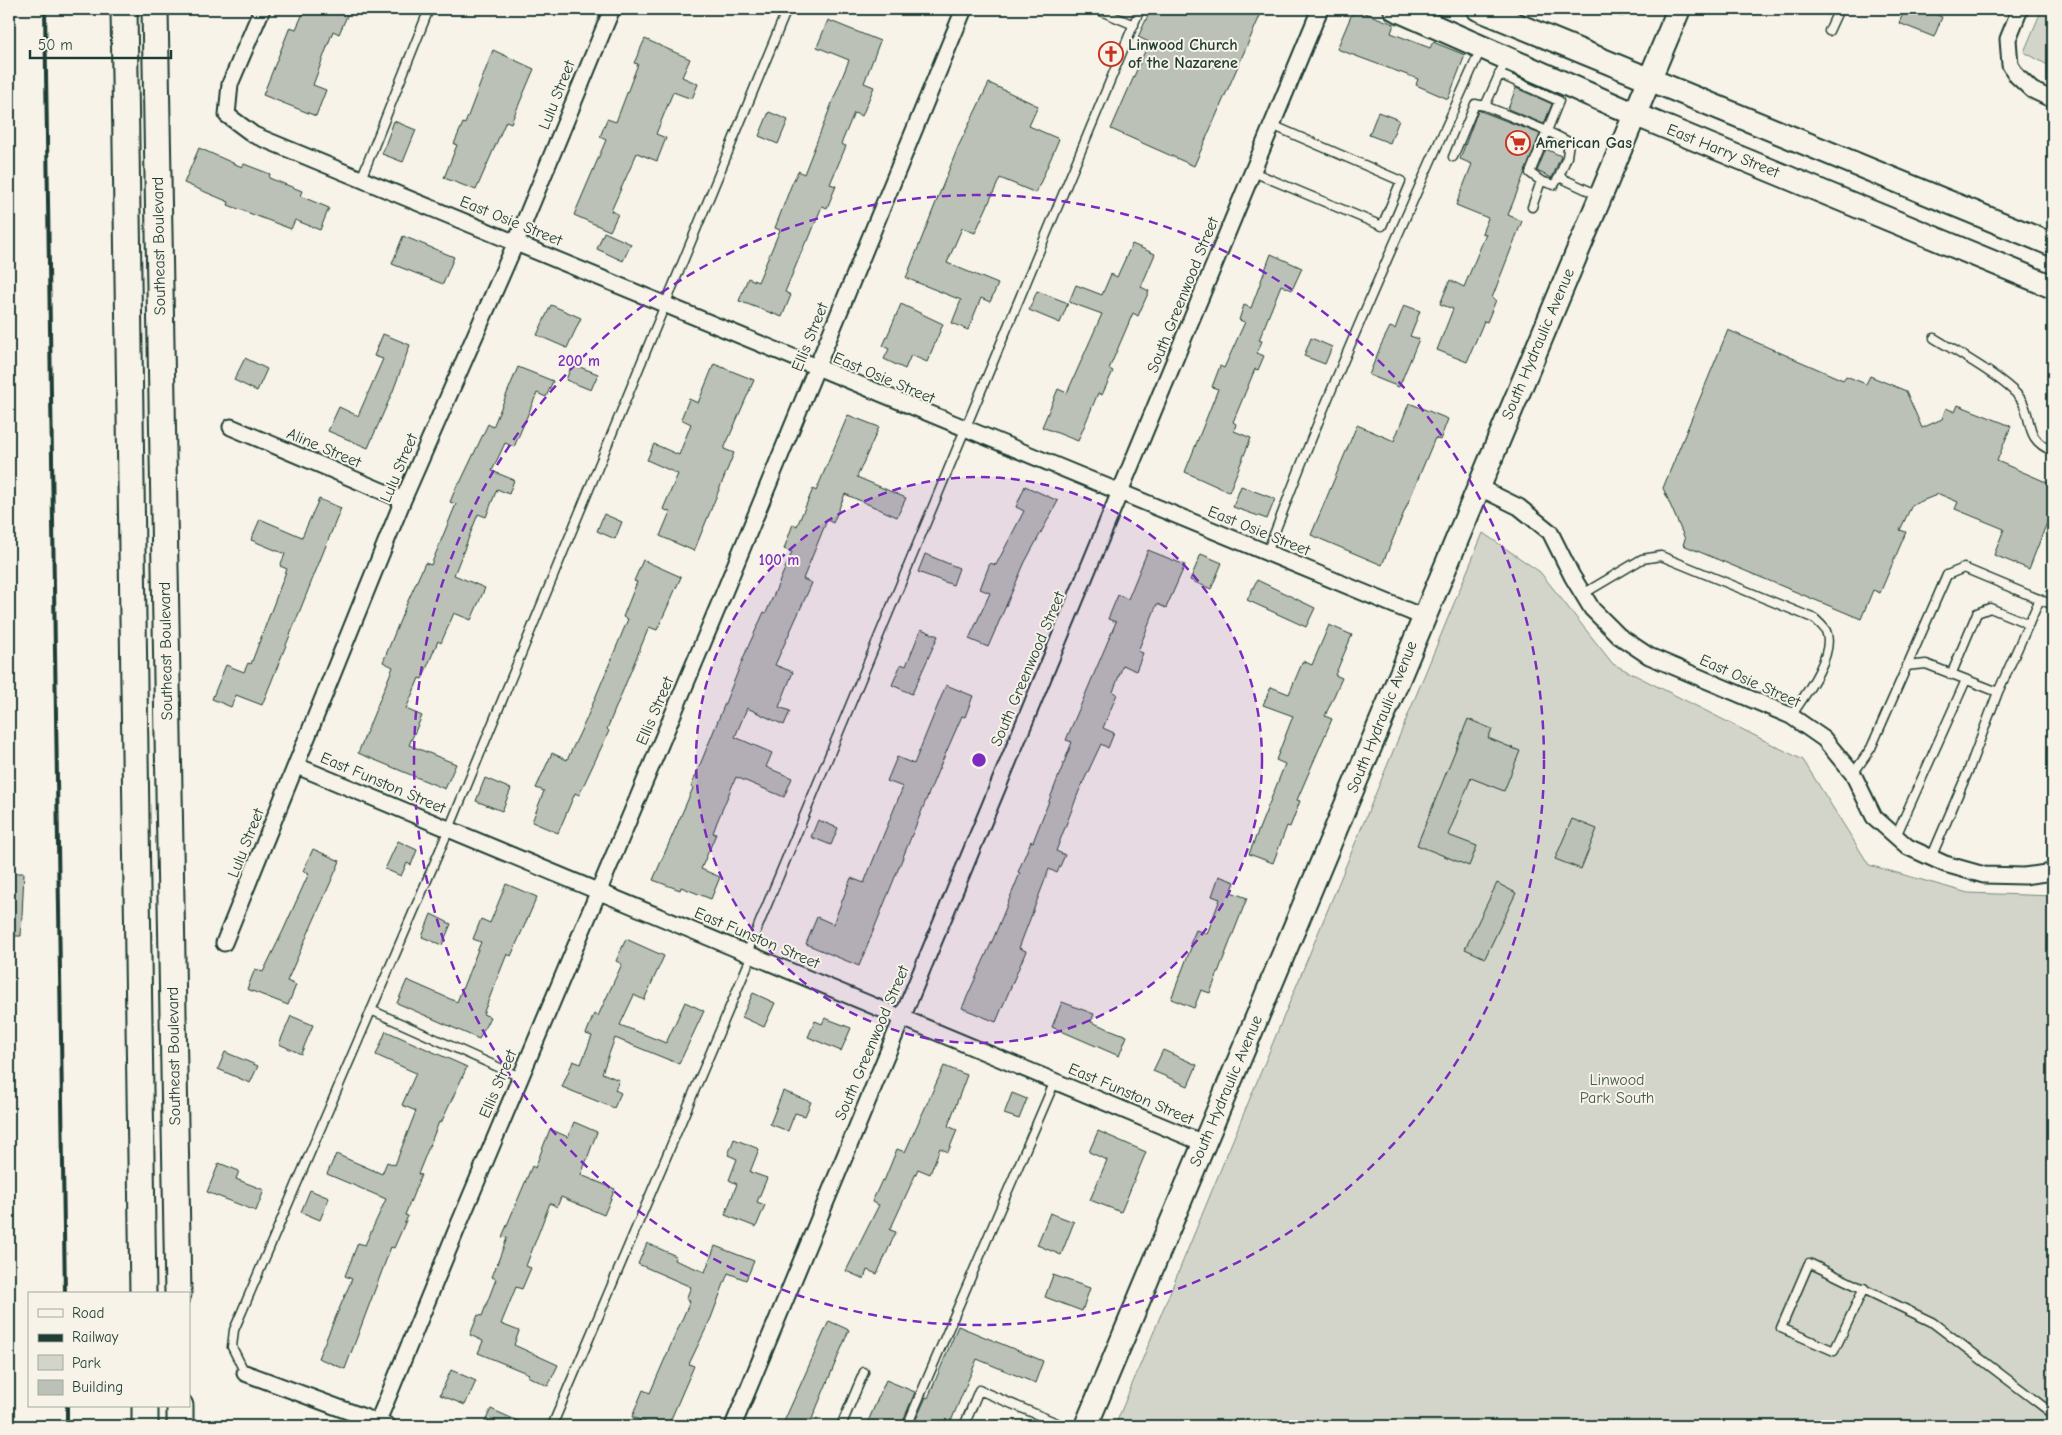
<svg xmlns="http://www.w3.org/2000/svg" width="2062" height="1435" font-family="'Comic Neue',sans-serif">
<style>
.green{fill:#d3d5ca;stroke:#79897f}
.building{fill:#bbc1b6;stroke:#1f3d34}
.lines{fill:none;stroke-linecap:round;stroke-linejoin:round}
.lane-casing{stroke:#1f3d34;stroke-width:11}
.street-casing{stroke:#1f3d34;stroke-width:19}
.secondary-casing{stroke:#1f3d34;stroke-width:26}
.primary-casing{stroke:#1f3d34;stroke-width:29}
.lane{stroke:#f7f3e8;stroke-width:8}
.street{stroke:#f7f3e8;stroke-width:15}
.secondary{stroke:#f7f3e8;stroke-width:22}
.primary{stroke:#f7f3e8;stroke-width:25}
.rail{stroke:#1f3d34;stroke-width:4}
.ring{fill:none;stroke:#7b2cbf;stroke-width:2.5;stroke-dasharray:9 6}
.labels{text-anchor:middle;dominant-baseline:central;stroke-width:4;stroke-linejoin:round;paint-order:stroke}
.poi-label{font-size:16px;font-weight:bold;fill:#1f3d34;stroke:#f7f3e8;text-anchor:start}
.street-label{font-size:16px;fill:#1f3d34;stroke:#f7f3e8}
.park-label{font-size:16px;fill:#435b52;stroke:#f7f3e8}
.centre{fill:#7b2cbf;stroke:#f7f3e8;stroke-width:2.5}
.ring-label{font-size:15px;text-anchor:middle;font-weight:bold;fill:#7b2cbf;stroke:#f7f3e8;stroke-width:4;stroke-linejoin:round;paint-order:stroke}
</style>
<rect width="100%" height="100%" fill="#f7f3e8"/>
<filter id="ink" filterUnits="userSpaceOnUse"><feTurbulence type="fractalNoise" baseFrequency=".02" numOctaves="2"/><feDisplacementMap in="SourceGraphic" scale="10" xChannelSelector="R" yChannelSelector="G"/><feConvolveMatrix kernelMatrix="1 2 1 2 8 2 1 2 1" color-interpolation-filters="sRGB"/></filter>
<g filter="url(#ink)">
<!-- green -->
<path class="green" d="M 2042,9 L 2053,9 L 2053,68 L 2024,52 Z
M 1483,533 L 1540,572 L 1613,664 L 1803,760 L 1869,865 L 1968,893 L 2053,896 L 2053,1426 L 1115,1426 Z"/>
<!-- building -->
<path class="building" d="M 305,9 L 350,9 L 339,34 L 333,31 L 313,85 L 326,90 L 316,116 L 263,95 L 290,27 L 296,29 Z
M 1151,9 L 1263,9 L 1194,166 L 1111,129 L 1149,42 L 1138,37 Z
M 1354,9 L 1394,24 L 1391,33 L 1430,48 L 1433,42 L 1465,55 L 1448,99 L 1416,85 L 1418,79 L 1337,49 Z
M 1905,9 L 1934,9 L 1932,13 L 1942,17 L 1934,37 L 1899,23 Z
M 828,20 L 880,41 L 864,83 L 874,87 L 862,116 L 854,113 L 841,144 L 846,146 L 830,184 L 836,186 L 827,208 L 822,206 L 808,241 L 806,241 L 785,292 L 791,295 L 782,317 L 739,301 L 748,278 L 758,282 L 780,230 L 775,228 L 791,186 L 798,171 L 804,174 L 849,60 L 817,47 Z
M 645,39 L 690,59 L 682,77 L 698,84 L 692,99 L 673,92 L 656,134 L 666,138 L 657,161 L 637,153 L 611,211 L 618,214 L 610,231 L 574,215 L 606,140 L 600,137 L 607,119 L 616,122 L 638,64 L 634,63 Z
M 493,50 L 534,69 L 511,123 L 506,121 L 476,190 L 444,178 L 457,145 L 454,144 L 463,123 L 465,124 Z
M 989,83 L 1038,106 L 1029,126 L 1059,139 L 1036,193 L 1000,178 L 975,233 L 962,228 L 947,263 L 998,284 L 990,302 L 981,298 L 968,330 L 952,323 L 961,300 L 906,278 L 958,147 Z
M 1516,88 L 1552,104 L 1544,124 L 1508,109 Z
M 1478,110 L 1540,134 L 1508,215 L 1522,221 L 1492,298 L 1496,300 L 1487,322 L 1484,321 L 1467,362 L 1437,350 L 1453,309 L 1440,304 L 1450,280 L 1464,287 L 1486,234 L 1482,233 L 1488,218 L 1456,205 L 1472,164 L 1460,159 Z
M 769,112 L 788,120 L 778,144 L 759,136 Z
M 1378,112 L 1399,120 L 1390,143 L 1369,135 Z
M 394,121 L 416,130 L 403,162 L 382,154 Z
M 199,148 L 242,167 L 244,164 L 270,174 L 269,178 L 302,191 L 300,196 L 329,208 L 320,230 L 295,220 L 291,229 L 228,205 L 229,202 L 184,183 Z
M 1546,149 L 1561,156 L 1552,178 L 1537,171 Z
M 604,232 L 631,244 L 623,261 L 597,249 Z
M 403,236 L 454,257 L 443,284 L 392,264 Z
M 1132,244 L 1155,254 L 1141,287 L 1149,291 L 1138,316 L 1133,313 L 1109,369 L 1113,371 L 1102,395 L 1098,393 L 1078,441 L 1042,427 L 1058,389 L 1067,393 L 1102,314 L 1069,302 L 1076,285 L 1102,295 L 1111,274 L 1117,277 Z
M 1271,254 L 1302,268 L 1292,290 L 1281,285 L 1259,340 L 1262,341 L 1257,353 L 1264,356 L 1258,370 L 1255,369 L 1233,422 L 1236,424 L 1234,431 L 1251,438 L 1229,492 L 1185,472 L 1218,389 L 1212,387 L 1220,366 L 1224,368 L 1245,322 L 1239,320 L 1244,305 L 1251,308 Z
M 1037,291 L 1068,303 L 1060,323 L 1029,310 Z
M 901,304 L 943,324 L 927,362 L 911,355 L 905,369 L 884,359 L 889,349 L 883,346 Z
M 551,305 L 581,318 L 567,348 L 537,335 Z
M 1404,305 L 1420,311 L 1410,336 L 1419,339 L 1399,387 L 1369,375 L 1381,345 L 1390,327 L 1395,329 Z
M 1728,330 L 1843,380 L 1846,376 L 1866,384 L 1870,376 L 1906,391 L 1922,428 L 1942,419 L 1946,408 L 1955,412 L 1958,405 L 2011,426 L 1997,461 L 2053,485 L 2053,523 L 2048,520 L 2029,569 L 1994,555 L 2004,529 L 1955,509 L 1958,502 L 1939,494 L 1912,505 L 1900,530 L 1906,532 L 1880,593 L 1873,590 L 1861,619 L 1683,545 L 1685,539 L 1663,488 Z
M 383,334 L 410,345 L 393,391 L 368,448 L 328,431 L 339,407 L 358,416 L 383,359 L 374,356 Z
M 1311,338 L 1332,347 L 1325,364 L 1304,356 Z
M 245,358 L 267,369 L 257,391 L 234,380 Z
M 572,364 L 598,374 L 591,390 L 566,380 Z
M 714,364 L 754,380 L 724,449 L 734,453 L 694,551 L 660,536 L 670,512 L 663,509 L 678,474 L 647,460 L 654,444 L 679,455 L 691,424 L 681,419 L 689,399 L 698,403 Z
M 518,367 L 553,381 L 546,397 L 537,393 L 514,447 L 505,443 L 492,471 L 514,480 L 509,494 L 497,489 L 486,517 L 478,514 L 454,575 L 485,588 L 471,620 L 454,613 L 441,643 L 438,641 L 422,679 L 419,678 L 406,709 L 422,716 L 409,745 L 456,764 L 445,789 L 358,753 L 393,667 L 383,662 L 407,603 L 425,563 L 431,565 L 456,504 L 450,502 L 458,483 L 460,483 L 488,424 L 493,427 Z
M 1409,403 L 1448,419 L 1440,440 L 1435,438 L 1382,565 L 1311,535 L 1357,425 L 1394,441 Z
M 848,415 L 879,427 L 857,477 L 906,498 L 897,517 L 845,494 L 833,523 L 827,520 L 803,579 L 812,583 L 775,665 L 793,672 L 779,707 L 790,711 L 784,725 L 747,708 L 735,737 L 772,753 L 766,767 L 792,778 L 784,797 L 736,777 L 717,822 L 713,833 L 716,834 L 701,869 L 720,877 L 711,899 L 681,887 L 680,890 L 653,880 L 693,788 L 691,787 L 747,649 L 764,612 L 766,613 L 792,552 L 784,549 L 793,524 L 797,526 L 813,489 L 816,491 Z
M 1025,486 L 1058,501 L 1025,562 L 988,647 L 969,639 L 990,593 L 980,589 L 990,563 L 996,565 L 1024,511 L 1016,507 Z
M 1241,486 L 1275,499 L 1267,519 L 1233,507 Z
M 319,499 L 341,508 L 262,705 L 236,695 L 231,707 L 212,699 L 226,665 L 244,672 L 248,663 L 251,664 L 287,569 L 280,566 L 285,554 L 251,540 L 260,519 L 302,537 Z
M 604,514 L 622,522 L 615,539 L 597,531 Z
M 1148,550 L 1185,565 L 1166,608 L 1157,604 L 1138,651 L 1143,653 L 1136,671 L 1123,665 L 1113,692 L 1117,694 L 1103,728 L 1114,733 L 1108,748 L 1101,744 L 1079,791 L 1056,851 L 1065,855 L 1057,873 L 1049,869 L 1019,948 L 1026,951 L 996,1022 L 962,1008 L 994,937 L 1020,873 L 1018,872 L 1031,841 L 1033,842 L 1072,742 L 1066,740 L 1116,622 L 1108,619 L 1118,595 L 1128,599 Z
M 925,554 L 959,568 L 953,585 L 918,572 Z
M 1201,554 L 1222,563 L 1211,589 L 1190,580 Z
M 643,560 L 681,577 L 657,630 L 649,627 L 607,729 L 609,731 L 579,795 L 575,793 L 558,833 L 532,822 L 544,791 L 536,788 L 552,753 L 567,760 L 586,720 L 628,619 L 623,617 L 637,582 L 634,581 Z
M 1257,580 L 1315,608 L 1306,627 L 1247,600 Z
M 1329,625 L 1352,635 L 1335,675 L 1342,678 L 1325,716 L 1332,719 L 1297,800 L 1300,801 L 1290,827 L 1287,826 L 1273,863 L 1249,854 L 1285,764 L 1276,760 L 1293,716 L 1263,705 L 1271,687 L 1289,694 L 1303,661 L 1312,665 Z
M 921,629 L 938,636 L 912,694 L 892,685 L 901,664 L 906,666 Z
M 946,685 L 973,696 L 965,717 L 962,716 L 937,773 L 859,966 L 806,944 L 817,917 L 833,924 L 851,878 L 864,883 L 903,787 L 887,781 L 897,757 L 914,764 Z
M 1468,719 L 1492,729 L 1488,738 L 1520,751 L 1504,791 L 1471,778 L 1448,835 L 1477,846 L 1469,866 L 1417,845 Z
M 485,778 L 511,789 L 502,811 L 476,801 Z
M 1572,819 L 1597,829 L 1581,869 L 1555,859 Z
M 818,820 L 838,828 L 831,845 L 811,837 Z
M 398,841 L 417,850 L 411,865 L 407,863 L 401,876 L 385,869 Z
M 313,849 L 340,861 L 287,981 L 296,985 L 288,1005 L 247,989 L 255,969 L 263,972 L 283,931 L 309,873 L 303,871 Z
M 9,873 L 24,873 L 21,936 L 9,936 Z
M 1219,876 L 1235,882 L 1231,892 L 1247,898 L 1210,993 L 1201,990 L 1194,1008 L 1171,999 L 1192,945 L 1190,944 L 1196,930 L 1207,934 L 1220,899 L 1212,896 Z
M 1497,883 L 1516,893 L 1485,958 L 1465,949 Z
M 506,884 L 537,897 L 511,956 L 507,954 L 483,1014 L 490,1017 L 479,1039 L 397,1003 L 407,980 L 457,1002 L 481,942 L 473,939 L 481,919 L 490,923 Z
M 431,914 L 451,924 L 442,945 L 422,937 Z
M 626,939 L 664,956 L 644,1000 L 634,995 L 620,1025 L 666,1043 L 685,1002 L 704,1011 L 679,1064 L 615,1038 L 602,1073 L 619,1080 L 615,1090 L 621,1093 L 614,1108 L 562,1087 L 573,1061 L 581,1064 L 592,1036 L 586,1034 L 594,1014 L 598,1016 L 622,964 L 616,961 Z
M 753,993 L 775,1003 L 764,1027 L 742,1017 Z
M 1062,1002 L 1094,1014 L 1091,1022 L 1127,1036 L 1119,1056 L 1052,1027 Z
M 291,1016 L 313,1025 L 301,1054 L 279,1044 Z
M 825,1018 L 851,1028 L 841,1051 L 808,1037 L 815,1021 L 822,1024 Z
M 386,1031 L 467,1067 L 441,1123 L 439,1122 L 418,1174 L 421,1175 L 405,1215 L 408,1216 L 394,1248 L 391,1247 L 345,1369 L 318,1358 L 352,1279 L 345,1276 L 358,1243 L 365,1245 L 386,1199 L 327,1174 L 336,1154 L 382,1174 L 387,1162 L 395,1165 L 416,1111 L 402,1105 L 416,1073 L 376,1055 Z
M 1163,1050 L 1197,1065 L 1188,1086 L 1153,1071 Z
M 225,1052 L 258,1066 L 250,1083 L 218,1069 Z
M 944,1066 L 967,1075 L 948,1126 L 957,1130 L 948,1152 L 940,1148 L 930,1174 L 918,1169 L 890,1230 L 896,1232 L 877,1274 L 867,1270 L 864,1279 L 846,1271 L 879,1205 L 872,1202 L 882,1180 L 884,1181 L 897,1149 L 905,1152 Z
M 783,1091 L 811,1102 L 805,1116 L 795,1113 L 788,1131 L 770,1124 Z
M 1012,1093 L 1027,1099 L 1019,1119 L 1004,1114 Z
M 574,1122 L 597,1132 L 581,1175 L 615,1189 L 604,1215 L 561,1197 L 557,1207 L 550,1203 L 526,1266 L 531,1268 L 522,1289 L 516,1287 L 501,1324 L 519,1331 L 514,1345 L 558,1365 L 548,1386 L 527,1376 L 529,1374 L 478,1353 L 483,1341 L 470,1335 L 478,1315 L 482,1316 L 496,1279 L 492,1277 L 507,1238 L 502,1237 L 532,1166 L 535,1168 L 550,1129 L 568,1137 Z
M 1098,1131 L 1146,1152 L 1121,1212 L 1090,1200 L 1107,1160 L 1089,1152 Z
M 734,1139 L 759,1149 L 750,1172 L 767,1178 L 757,1202 L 765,1205 L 756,1227 L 725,1215 L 737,1184 L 729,1180 L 737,1159 L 728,1155 Z
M 219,1163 L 239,1171 L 236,1179 L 264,1190 L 256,1211 L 207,1192 Z
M 310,1190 L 329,1198 L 320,1220 L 301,1212 Z
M 1050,1213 L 1074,1222 L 1061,1255 L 1037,1245 Z
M 647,1243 L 676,1256 L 674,1260 L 705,1272 L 715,1246 L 754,1261 L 746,1280 L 728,1273 L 711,1318 L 689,1364 L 694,1366 L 668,1426 L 655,1426 L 632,1417 L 643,1390 L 650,1393 L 690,1301 L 686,1299 L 691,1287 L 638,1264 Z
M 1053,1275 L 1090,1288 L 1082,1311 L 1045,1297 Z
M 829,1321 L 849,1330 L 809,1426 L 782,1426 Z
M 958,1326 L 1043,1361 L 1035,1383 L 977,1359 L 949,1426 L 913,1426 L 926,1397 L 928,1398 Z
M 451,1370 L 476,1381 L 465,1405 L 440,1395 Z
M 886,1380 L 915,1392 L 901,1426 L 866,1426 Z
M 491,1409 L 529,1426 L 483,1426 Z"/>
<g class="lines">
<defs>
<path id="lane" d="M 1096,9 L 1134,25
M 1606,9 L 1622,11 L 1624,9
M 1829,31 L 1839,9
M 1506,60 L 1485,106 L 1547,131 L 1530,173 L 1541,181
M 1499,74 L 1559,101 L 1547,131 L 1569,142 L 1567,157 L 1559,177
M 1453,157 L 1475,104 L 1485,106
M 1253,172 L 1382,226 L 1401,181 L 1272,125
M 361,179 L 429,9
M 1532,207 L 1541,181 L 1554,185 L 1559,177 L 1598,195
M 1934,338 C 1955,351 2011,382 2022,401 C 2033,420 2024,440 2053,451
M 1267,553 C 1331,382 1406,215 1481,49
M 1583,594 L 1642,559 L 1661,556 L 1815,619 C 1818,622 1824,627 1826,631 C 1836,654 1804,697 1791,716
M 1906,666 L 1926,664 L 1998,692
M 1951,675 L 1977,613 L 1990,608 L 2029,624
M 1853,774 L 1871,748 L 1947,575 L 1964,568 L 2053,605
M 1896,836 L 1966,680
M 1931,858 L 1969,769 L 1998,692 L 2040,599
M 747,953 L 1140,9
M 371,1010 L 520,1077
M 1864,1288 L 1834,1351 L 1781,1328 L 1809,1263 L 1932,1322 L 2053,1414
M 245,1373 L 232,1347 L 234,1330 L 449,829 L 787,9
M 552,1426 L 752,955
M 841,1426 L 864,1372
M 907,1426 L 1055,1081
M 964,1426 L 979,1390 L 1064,1426"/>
<path id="street" d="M 262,9 L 230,84 L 227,115 L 254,135 C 644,294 1032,459 1423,617
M 2020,9 L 2008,39 L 2010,65 L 2017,76 L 2032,90 L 2053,100
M 231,427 L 403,500
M 1478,487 L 1519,507 L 1550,532 L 1572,576 L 1592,609 L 1619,636 L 1649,656 L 1791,716 L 1824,739 L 1853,774 L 1874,817 L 1908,847 L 1945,864 L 1984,875 L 2024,876 L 2053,872
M 297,766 L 1203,1143
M 224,943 L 403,500 L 516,242 L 612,9
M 245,1373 L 388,1426
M 376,1426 L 456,1231 L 723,595 L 964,9
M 733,1426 L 1320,9"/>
<path id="secondary" d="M 1395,9 L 1634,114 L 2053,287
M 1478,9 L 2053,245
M 1086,1426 L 1679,9"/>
<path id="primary" d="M 124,9 L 143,1294
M 155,9 L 178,1294
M 145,1406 L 145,1426
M 180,1406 L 180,1426"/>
</defs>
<!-- lane casing -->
<use href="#lane" class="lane-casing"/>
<!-- street casing -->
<use href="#street" class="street-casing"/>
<!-- secondary casing -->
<use href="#secondary" class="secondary-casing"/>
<!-- primary casing -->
<use href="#primary" class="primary-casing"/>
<!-- lane -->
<use href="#lane" class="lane"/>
<!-- street -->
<use href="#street" class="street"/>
<!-- secondary -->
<use href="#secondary" class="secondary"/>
<!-- primary -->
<use href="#primary" class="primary"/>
<!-- rail -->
<path class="rail" d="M 45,9 L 65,1294
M 67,1406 L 67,1426"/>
</g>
</g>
<!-- distance rings -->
<circle cx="979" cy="760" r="283" fill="#7b2cbf" fill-opacity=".12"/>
<g class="ring">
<circle cx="979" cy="760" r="283"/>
<circle cx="979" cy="760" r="565"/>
</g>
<!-- icons -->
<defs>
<symbol id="church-ring" viewBox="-11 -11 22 22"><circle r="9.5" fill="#f7f3e8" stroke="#c8321e" stroke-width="1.5"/><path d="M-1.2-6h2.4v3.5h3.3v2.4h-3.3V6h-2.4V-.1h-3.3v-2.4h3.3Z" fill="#c8321e"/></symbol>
<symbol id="supermarket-ring" viewBox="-11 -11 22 22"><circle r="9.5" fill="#f7f3e8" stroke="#c8321e" stroke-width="1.5"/><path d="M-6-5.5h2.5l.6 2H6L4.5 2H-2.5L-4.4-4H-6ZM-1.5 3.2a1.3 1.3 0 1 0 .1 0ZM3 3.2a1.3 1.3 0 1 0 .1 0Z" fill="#c8321e"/></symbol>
</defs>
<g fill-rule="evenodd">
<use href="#church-ring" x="1097" y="40" width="28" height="28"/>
<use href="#supermarket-ring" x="1504" y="129" width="28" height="28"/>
</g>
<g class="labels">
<!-- poi labels -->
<g class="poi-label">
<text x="1128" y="45">Linwood Church<tspan x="1128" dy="18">of the Nazarene</tspan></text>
<text x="1536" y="143">American Gas</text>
</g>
<!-- street labels -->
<g class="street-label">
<text transform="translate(557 95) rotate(-68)">Lulu Street</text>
<text transform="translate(1723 151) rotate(22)">East Harry Street</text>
<text transform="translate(511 221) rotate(22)">East Osie Street</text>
<text transform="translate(159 246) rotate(-91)">Southeast Boulevard</text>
<text transform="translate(1183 295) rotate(-68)">South Greenwood Street</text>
<text transform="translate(810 337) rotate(-68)">Ellis Street</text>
<text transform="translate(1538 344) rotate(-67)">South Hydraulic Avenue</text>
<text transform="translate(884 378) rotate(23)">East Osie Street</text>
<text transform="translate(324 448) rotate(23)">Aline Street</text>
<text transform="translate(399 468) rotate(-67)">Lulu Street</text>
<text transform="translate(1259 531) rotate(22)">East Osie Street</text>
<text transform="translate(166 651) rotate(-91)">Southeast Boulevard</text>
<text transform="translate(1028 669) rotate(-67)">South Greenwood Street</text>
<text transform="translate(1750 681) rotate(24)">East Osie Street</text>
<text transform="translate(655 711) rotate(-67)">Ellis Street</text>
<text transform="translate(1382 717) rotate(-68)">South Hydraulic Avenue</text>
<text transform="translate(383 783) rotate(23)">East Funston Street</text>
<text transform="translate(246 843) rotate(-68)">Lulu Street</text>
<text transform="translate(757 938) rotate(23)">East Funston Street</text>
<text transform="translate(872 1043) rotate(-67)">South Greenwood Street</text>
<text transform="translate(174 1056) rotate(-91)">Southeast Boulevard</text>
<text transform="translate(498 1084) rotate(-67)">Ellis Street</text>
<text transform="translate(1226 1091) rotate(-67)">South Hydraulic Avenue</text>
<text transform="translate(1131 1094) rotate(23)">East Funston Street</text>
</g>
<!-- park labels -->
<g class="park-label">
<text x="1617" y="1080">Linwood<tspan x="1617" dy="18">Park South</tspan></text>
</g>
</g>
<circle cx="979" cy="760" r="8" class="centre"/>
<g class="ring-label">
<text x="579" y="366">200 m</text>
<text x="779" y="565">100 m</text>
</g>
<!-- margin -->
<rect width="2062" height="1435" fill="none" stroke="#f7f3e8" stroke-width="30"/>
<rect x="15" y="15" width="2032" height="1405" fill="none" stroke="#1f3d34" stroke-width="2" filter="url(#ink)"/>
<!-- legend -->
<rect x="28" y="1292" width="162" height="115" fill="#f7f3e8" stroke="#a1aaa0"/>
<rect x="38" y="1309" width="25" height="8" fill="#f7f3e8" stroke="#a1aaa0"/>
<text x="72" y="1318" font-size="15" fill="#1f3d34">Road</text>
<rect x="38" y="1334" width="25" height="8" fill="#1f3d34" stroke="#a1aaa0"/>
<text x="72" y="1342" font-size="15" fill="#1f3d34">Railway</text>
<rect x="38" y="1355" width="25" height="15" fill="#d3d5ca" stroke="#a1aaa0"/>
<text x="72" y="1368" font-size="15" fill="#1f3d34">Park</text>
<rect x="38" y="1380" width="25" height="15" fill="#bbc1b6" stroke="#a1aaa0"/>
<text x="72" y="1392" font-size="15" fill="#1f3d34">Building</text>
<!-- scale -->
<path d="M30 50v8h141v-8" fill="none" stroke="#1f3d34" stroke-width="2.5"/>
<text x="38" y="50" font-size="15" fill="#1f3d34" stroke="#f7f3e8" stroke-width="4" paint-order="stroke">50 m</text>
</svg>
